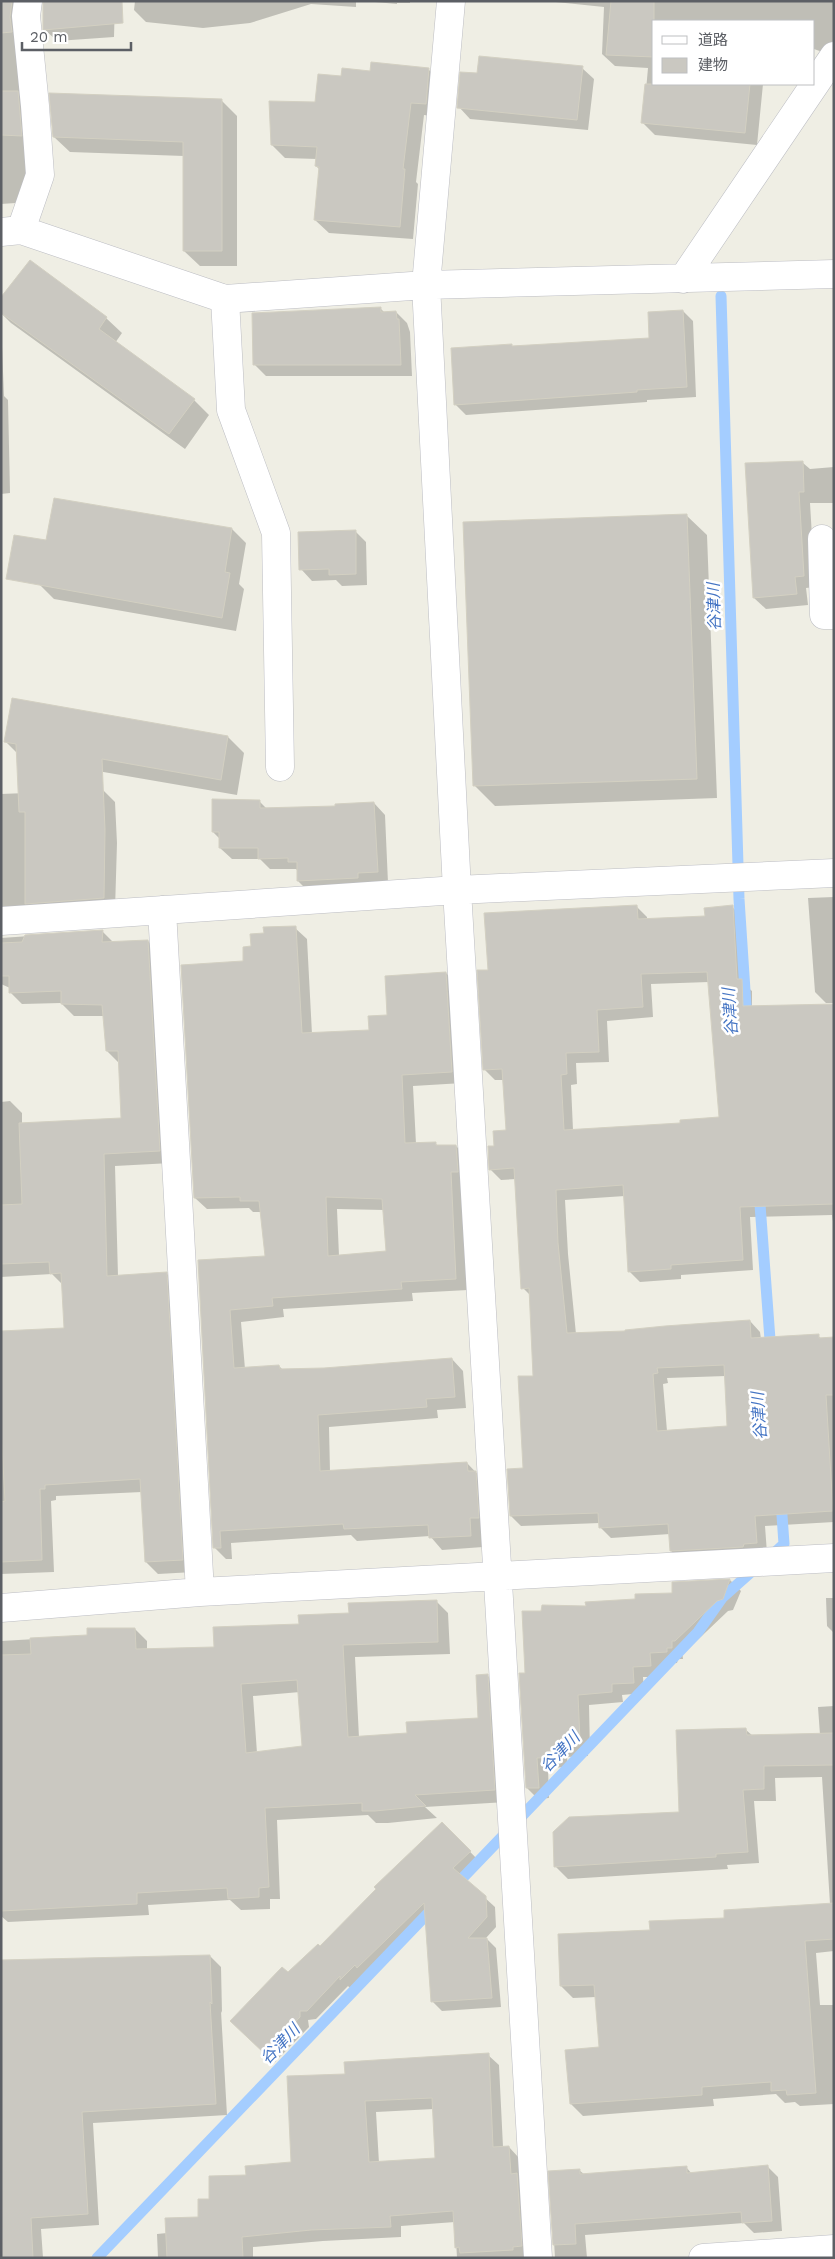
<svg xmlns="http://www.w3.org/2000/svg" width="835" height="2259" font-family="'Work Sans','Noto Sans JP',sans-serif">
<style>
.shadow{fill:#0003;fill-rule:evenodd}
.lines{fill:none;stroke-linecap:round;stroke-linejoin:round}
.stream{stroke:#a4cdff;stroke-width:11}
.building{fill:#cac8c1;stroke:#d3d0c2;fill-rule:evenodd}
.minor-casing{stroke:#bcbdc3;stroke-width:29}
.minor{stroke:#fff;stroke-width:28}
.labels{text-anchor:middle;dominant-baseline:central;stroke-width:5;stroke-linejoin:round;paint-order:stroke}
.water-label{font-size:16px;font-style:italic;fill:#4575c4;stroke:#fff}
</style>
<rect width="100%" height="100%" fill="#efeee4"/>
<!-- shadow -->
<path class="shadow" d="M 1,1 L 31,1 L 30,202 L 1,204 Z
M 115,1 L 114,37 L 57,41 L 44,29 Z
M 135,1 L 356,1 L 356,7 L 311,4 L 250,23 L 203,28 L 146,22 L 134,10 Z
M 364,1 L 410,1 L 410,3 L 397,3 L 397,4 Z
M 546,1 L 834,1 L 834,38 L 828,54 L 814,49 L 814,21 L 654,21 L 654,84 L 763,84 L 757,145 L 655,135 L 643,123 L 648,68 L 615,66 L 602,54 L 604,7 Z
M 582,68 L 594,79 L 588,130 L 470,119 L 459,107 L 478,75 Z
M 429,70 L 442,83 L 439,117 L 424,115 L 416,182 L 418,184 L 413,239 L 329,233 L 315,220 L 320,170 L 316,166 L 317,159 L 285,158 L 272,145 L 342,77 L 371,72 Z
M 221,100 L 237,116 L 237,266 L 200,266 L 184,251 L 184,156 L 70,152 L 54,137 Z
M 381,309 L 385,313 L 396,312 L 407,323 L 410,332 L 412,376 L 266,376 L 255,365 Z
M 683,311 L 693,321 L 696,397 L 647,400 L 647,402 L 466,415 L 455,404 L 513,347 L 651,339 Z
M 1,313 L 106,318 L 122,333 L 115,343 L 194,400 L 209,415 L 185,449 L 11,323 Z
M 1,322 L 4,396 L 8,400 L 10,493 L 1,494 Z
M 803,463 L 810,469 L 834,467 L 834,503 L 810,503 L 815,587 L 806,588 L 808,605 L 766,609 L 754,598 Z
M 686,515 L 707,535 L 717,798 L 495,806 L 475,786 Z
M 232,529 L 246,543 L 239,584 L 244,589 L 236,631 L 54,599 L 39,584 Z
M 355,531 L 366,542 L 367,585 L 342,586 L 336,580 L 312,581 L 301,569 Z
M 228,737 L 244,753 L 237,795 L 22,758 L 6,742 Z
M 103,790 L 115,802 L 117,843 L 115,910 L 1,923 L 1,794 Z
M 259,801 L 267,809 L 336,807 L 374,803 L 385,815 L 388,883 L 309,892 L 298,881 L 298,871 L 296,869 L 270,869 L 260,859 L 232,859 L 220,848 L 220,839 L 213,832 Z
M 834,897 L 834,1003 L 826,1003 L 815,992 L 808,898 Z
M 636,906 L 647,917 L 647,920 L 706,917 L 732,907 L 743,917 L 746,986 L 752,991 L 752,1007 L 834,1005 L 834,1228 L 832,1215 L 750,1217 L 753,1270 L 681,1275 L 681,1279 L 640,1282 L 629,1271 L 625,1196 L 565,1200 L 568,1254 L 576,1334 L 626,1333 L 750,1321 L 760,1332 L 761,1339 L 818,1336 L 822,1339 L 834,1339 L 834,1522 L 765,1526 L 767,1553 L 681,1561 L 671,1551 L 670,1534 L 611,1538 L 600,1527 L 600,1523 L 521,1526 L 511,1516 L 524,1469 L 534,1377 L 531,1296 L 523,1288 L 516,1179 L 501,1180 L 490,1169 L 496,1147 L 507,1132 L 504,1080 L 495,1080 L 485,1070 L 489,971 ZM 709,982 L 720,1118 L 682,1124 L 573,1130 L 571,1085 L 577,1084 L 576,1063 L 609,1062 L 607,1021 L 653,1017 L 651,984 ZM 726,1376 L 728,1428 L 667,1431 L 663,1384 L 668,1383 L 667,1378 Z
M 295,928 L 307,939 L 312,1034 L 370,1031 L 446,973 L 457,985 L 463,1083 L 413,1086 L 416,1144 L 435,1143 L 438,1146 L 456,1146 L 468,1158 L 468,1290 L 412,1293 L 413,1301 L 283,1309 L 284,1317 L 241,1322 L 245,1369 L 279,1366 L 283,1370 L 324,1369 L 452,1359 L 463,1371 L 466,1408 L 437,1410 L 438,1418 L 329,1427 L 330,1472 L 467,1463 L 487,1484 L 483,1547 L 442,1550 L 430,1536 L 357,1541 L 351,1535 L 231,1543 L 232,1559 L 226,1559 L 214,1547 L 199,1261 L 266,1257 L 262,1212 L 253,1212 L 249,1208 L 207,1209 L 195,1198 L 244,962 L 252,947 L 265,934 ZM 337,1209 L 384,1210 L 388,1252 L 339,1256 Z
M 102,931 L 114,943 L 148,941 L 160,953 L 171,1163 L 115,1166 L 118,1276 L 166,1273 L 178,1285 L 194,1572 L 158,1574 L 146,1562 L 142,1492 L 56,1496 L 56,1500 L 51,1501 L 54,1572 L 1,1574 L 1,1332 L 66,1329 L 63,1285 L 52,1274 L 1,1277 L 1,1102 L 10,1101 L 22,1113 L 22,1125 L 123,1120 L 119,1063 L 107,1051 L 104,1016 L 74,1016 L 61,1003 L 22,1004 L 10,992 L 10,988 L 1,984 L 1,938 Z
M 730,1580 L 741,1591 L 733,1610 L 728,1611 L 686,1651 L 682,1651 L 683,1659 L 678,1659 L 677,1663 L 661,1664 L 661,1677 L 643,1677 L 644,1693 L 622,1695 L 623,1702 L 589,1705 L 590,1751 L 587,1751 L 588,1756 L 567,1757 L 568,1767 L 548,1768 L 549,1798 L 538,1799 L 527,1788 L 527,1674 L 587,1607 L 674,1594 L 673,1584 Z
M 826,1598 L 834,1598 L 834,1633 L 827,1626 Z
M 436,1601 L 448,1613 L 450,1654 L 355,1657 L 359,1738 L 408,1735 L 479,1719 L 487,1675 L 499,1688 L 506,1802 L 425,1807 L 437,1818 L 388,1823 L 376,1823 L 368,1815 L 277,1820 L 280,1899 L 270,1899 L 270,1909 L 241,1910 L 230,1900 L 148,1905 L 149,1915 L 8,1922 L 1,1916 L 1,1641 L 88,1636 L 135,1629 L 147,1641 L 147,1650 L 215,1648 L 350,1614 ZM 300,1692 L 303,1748 L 257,1753 L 253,1696 Z
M 834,1706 L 834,1951 L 816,1953 L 820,2005 L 834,2005 L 834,2104 L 800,2106 L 795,2102 L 785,2103 L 776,2094 L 713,2099 L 714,2106 L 583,2116 L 571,2104 L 600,2048 L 596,1997 L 573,1998 L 561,1986 L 651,1932 L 830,1904 L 822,1777 L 775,1778 L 776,1801 L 754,1801 L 759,1863 L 727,1865 L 728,1869 L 568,1879 L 556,1867 L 680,1813 L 746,1730 L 753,1736 L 820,1735 L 818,1707 Z
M 442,1823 L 479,1861 L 462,1877 L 495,1907 L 496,1927 L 486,1938 L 496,1948 L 501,2007 L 442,2011 L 433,2002 L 427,1918 L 367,1976 L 365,1973 L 350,1988 L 348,1986 L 316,2019 L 308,2020 L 309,2027 L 275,2062 L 240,2030 L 288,1974 L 320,1948 Z
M 210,1956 L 221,1967 L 222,2013 L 221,2011 L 227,2115 L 93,2123 L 99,2225 L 41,2229 L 43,2258 L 1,2258 L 1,1962 Z
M 488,2055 L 499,2065 L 503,2147 L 509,2147 L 519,2158 L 532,2258 L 457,2258 L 455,2222 L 401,2226 L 401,2237 L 323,2241 L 253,2247 L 253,2258 L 158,2258 L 157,2234 L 167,2233 L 199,2219 L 210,2200 L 247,2177 L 293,2163 L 346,2075 ZM 434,2109 L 436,2159 L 379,2163 L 376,2112 Z
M 686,2167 L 692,2174 L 768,2167 L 778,2177 L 782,2231 L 754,2233 L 744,2223 L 585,2235 L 587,2258 L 555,2258 L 550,2172 L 579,2170 L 585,2175 Z"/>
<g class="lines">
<!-- stream -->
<path class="stream" d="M 721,296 L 739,899 L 747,1021
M 759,1191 L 771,1353
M 771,1556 L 784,1544 L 781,1501
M 453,1888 L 698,1632 L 722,1598 L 758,1566
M 97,2258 L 435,1906"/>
</g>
<!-- building -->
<path class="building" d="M 1,1 L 12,1 L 10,17 L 12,32 L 1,33 Z
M 43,1 L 122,1 L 123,23 L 43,30 Z
M 611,1 L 654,1 L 654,57 L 606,55 Z
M 479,56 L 583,66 L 577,120 L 457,108 L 460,72 L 477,73 Z
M 371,62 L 429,68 L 426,104 L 411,103 L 403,169 L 405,169 L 400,227 L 314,220 L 319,167 L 315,166 L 317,147 L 271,145 L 269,101 L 315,102 L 318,74 L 341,76 L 342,68 L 370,71 Z
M 645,84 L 750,84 L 745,133 L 641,123 Z
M 1,91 L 18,91 L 22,136 L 1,135 Z
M 49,93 L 222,99 L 222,251 L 183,251 L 183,142 L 53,137 Z
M 30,260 L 107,317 L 99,329 L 195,399 L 169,434 L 1,313 L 1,297 Z
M 381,307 L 381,312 L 396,311 L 397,319 L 399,319 L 401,365 L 253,365 L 252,313 Z
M 683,310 L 687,387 L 637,390 L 637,392 L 454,405 L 451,348 L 512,344 L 512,346 L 649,338 L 648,312 Z
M 803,461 L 804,492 L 799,492 L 804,576 L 795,577 L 797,594 L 753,598 L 745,463 Z
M 54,498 L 232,528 L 225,572 L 230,573 L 222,618 L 6,579 L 14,535 L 46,540 Z
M 687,514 L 697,779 L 473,786 L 463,522 Z
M 356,530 L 356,574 L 329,575 L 329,569 L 299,570 L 298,532 Z
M 12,698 L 228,736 L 221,780 L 102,759 L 105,830 L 104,898 L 25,904 L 25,812 L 19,812 L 16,744 L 4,742 Z
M 212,799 L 260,800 L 260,808 L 335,806 L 335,804 L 374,802 L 378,872 L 358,873 L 358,878 L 297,881 L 297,862 L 288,862 L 288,858 L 258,859 L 258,848 L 219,848 L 219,832 L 212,832 Z
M 637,905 L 638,919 L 705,916 L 704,908 L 733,905 L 737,979 L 742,979 L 743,1006 L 834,1004 L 834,1204 L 740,1207 L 743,1260 L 671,1265 L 671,1269 L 628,1272 L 623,1185 L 556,1190 L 558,1243 L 567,1333 L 625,1331 L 625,1330 L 665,1326 L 750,1320 L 751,1338 L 819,1334 L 819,1338 L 834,1337 L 834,1395 L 826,1395 L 833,1511 L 755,1516 L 757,1543 L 744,1544 L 743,1547 L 670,1551 L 668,1524 L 599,1528 L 598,1513 L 510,1516 L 507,1469 L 523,1468 L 518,1376 L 533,1376 L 529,1288 L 521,1289 L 514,1168 L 489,1170 L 488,1146 L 494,1146 L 493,1131 L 506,1130 L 502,1069 L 483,1070 L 477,970 L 488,970 L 484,913 ZM 707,972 L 719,1117 L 680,1120 L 680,1123 L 564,1130 L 561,1075 L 567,1074 L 566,1053 L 599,1052 L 597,1010 L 643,1007 L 641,974 ZM 724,1365 L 727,1426 L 657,1431 L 653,1374 L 658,1373 L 657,1368 Z
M 296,926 L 302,1033 L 369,1030 L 368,1016 L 387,1015 L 385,976 L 446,972 L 452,1072 L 402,1075 L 405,1143 L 436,1142 L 436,1145 L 456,1145 L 458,1172 L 451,1172 L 456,1279 L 401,1282 L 402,1289 L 272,1298 L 273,1306 L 230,1310 L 234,1368 L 279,1365 L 280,1369 L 324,1368 L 452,1358 L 455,1397 L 426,1399 L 427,1407 L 318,1415 L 320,1471 L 467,1462 L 468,1471 L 476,1471 L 479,1518 L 470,1518 L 471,1536 L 429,1538 L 428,1525 L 344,1529 L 343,1524 L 220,1531 L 221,1548 L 213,1548 L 198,1260 L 265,1256 L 259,1201 L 240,1201 L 240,1197 L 194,1198 L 181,965 L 243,961 L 243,947 L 251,946 L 250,934 L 264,933 L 263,927 ZM 326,1197 L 382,1199 L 386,1251 L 328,1256 Z
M 103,930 L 102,942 L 148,940 L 160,1151 L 104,1154 L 107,1276 L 167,1272 L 183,1560 L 145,1562 L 140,1479 L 45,1485 L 45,1489 L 40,1489 L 42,1560 L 1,1562 L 1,1502 L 5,1501 L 1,1426 L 1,1331 L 64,1328 L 61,1273 L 50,1274 L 49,1262 L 1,1264 L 1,1205 L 22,1204 L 19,1123 L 121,1118 L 118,1051 L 106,1051 L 102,1005 L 61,1004 L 61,991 L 9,993 L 9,976 L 1,976 L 1,943 L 22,942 L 25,935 Z
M 730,1579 L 723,1599 L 717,1601 L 675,1641 L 672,1641 L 672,1648 L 667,1648 L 667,1652 L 650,1653 L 651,1666 L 633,1667 L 634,1683 L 612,1684 L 612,1692 L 578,1695 L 580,1741 L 577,1741 L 578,1746 L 557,1747 L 558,1757 L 537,1758 L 539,1788 L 526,1788 L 519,1673 L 525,1673 L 522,1611 L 541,1611 L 542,1605 L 586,1606 L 585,1602 L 635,1599 L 635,1594 L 672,1593 L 672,1582 Z
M 437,1600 L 438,1642 L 343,1645 L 348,1737 L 407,1733 L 406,1722 L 478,1718 L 476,1675 L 488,1674 L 495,1790 L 415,1795 L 426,1806 L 375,1811 L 362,1811 L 362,1803 L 265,1808 L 269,1887 L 259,1888 L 259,1897 L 228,1899 L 227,1888 L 137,1893 L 137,1904 L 1,1911 L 1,1655 L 31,1654 L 30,1638 L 87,1635 L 87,1628 L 135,1628 L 136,1649 L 214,1647 L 213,1627 L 299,1624 L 298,1615 L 349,1613 L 348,1603 ZM 297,1680 L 302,1746 L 246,1753 L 241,1684 Z
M 746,1728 L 747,1735 L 834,1733 L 834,1765 L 764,1766 L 764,1789 L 743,1790 L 748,1852 L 716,1854 L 716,1857 L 554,1867 L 553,1832 L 569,1817 L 679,1812 L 676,1730 Z
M 442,1822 L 471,1851 L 453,1868 L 486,1896 L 487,1917 L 468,1938 L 487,1938 L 492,1998 L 431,2002 L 424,1903 L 357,1968 L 355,1965 L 340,1980 L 340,1976 L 307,2011 L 300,2011 L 300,2017 L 265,2054 L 230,2021 L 282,1967 L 288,1972 L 318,1944 L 320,1946 L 376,1889 L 374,1887 Z
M 834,1903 L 834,1939 L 805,1941 L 816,2093 L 787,2095 L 786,2090 L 771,2091 L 771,2082 L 702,2087 L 702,2095 L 570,2104 L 565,2050 L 599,2047 L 594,1985 L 560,1986 L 558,1934 L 650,1930 L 649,1921 L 724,1918 L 724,1910 Z
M 210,1955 L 212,2004 L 210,2002 L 216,2104 L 82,2112 L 88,2214 L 31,2218 L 33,2258 L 1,2258 L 1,1960 Z
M 489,2053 L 493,2147 L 509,2146 L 511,2174 L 517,2173 L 522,2246 L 513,2247 L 513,2250 L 460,2253 L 459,2247 L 455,2248 L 453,2211 L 390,2216 L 391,2227 L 311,2230 L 242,2237 L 243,2258 L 167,2258 L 165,2218 L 198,2217 L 198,2199 L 209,2199 L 209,2176 L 246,2175 L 245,2166 L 291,2162 L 287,2076 L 345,2074 L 344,2062 ZM 432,2098 L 435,2158 L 369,2162 L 365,2101 Z
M 768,2165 L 772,2221 L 742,2223 L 741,2212 L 575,2224 L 576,2244 L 553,2245 L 548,2171 L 580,2169 L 580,2174 L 687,2166 L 687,2173 Z"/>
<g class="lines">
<defs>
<path id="minor" d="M 451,1 L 426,285 L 457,890 L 538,2258
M 21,230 L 40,175 L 35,106 L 26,16 L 28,1
M 1,232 L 21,230 L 225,299 L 426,285 L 834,274
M 683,279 L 834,56
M 225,299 L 231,410 L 276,533 L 280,767
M 822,539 L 824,615 L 834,615
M 162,910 L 200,1592
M 1,921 L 457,890 L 834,873
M 1,1608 L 200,1592 L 834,1558
M 703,2258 L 834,2249"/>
</defs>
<!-- minor casing -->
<use href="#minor" class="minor-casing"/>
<!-- minor -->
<use href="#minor" class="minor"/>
</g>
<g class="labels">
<!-- water labels -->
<g class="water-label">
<text transform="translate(714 607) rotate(-92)">谷津川</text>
<text transform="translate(730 1012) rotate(-94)">谷津川</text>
<text transform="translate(759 1416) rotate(-94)">谷津川</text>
<text transform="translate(560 1752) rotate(-46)">谷津川</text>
<text transform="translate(280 2044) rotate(-46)">谷津川</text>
</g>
</g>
<!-- border -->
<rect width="835" height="2259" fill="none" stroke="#5c5f65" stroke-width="5"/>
<!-- legend -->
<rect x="652" y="20" width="162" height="65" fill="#ffffff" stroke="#bebfc1"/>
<rect x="662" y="36" width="25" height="8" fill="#ffffff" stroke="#bebfc1"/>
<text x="698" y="45" font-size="15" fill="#5c5f65">道路</text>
<rect x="662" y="58" width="25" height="15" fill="#cac8c1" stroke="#bebfc1"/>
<text x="698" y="70" font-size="15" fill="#5c5f65">建物</text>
<!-- scale -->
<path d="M22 42v8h109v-8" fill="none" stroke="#5c5f65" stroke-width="2.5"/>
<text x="30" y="42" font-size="15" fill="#5c5f65" stroke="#ffffff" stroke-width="4" paint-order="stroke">20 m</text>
</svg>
